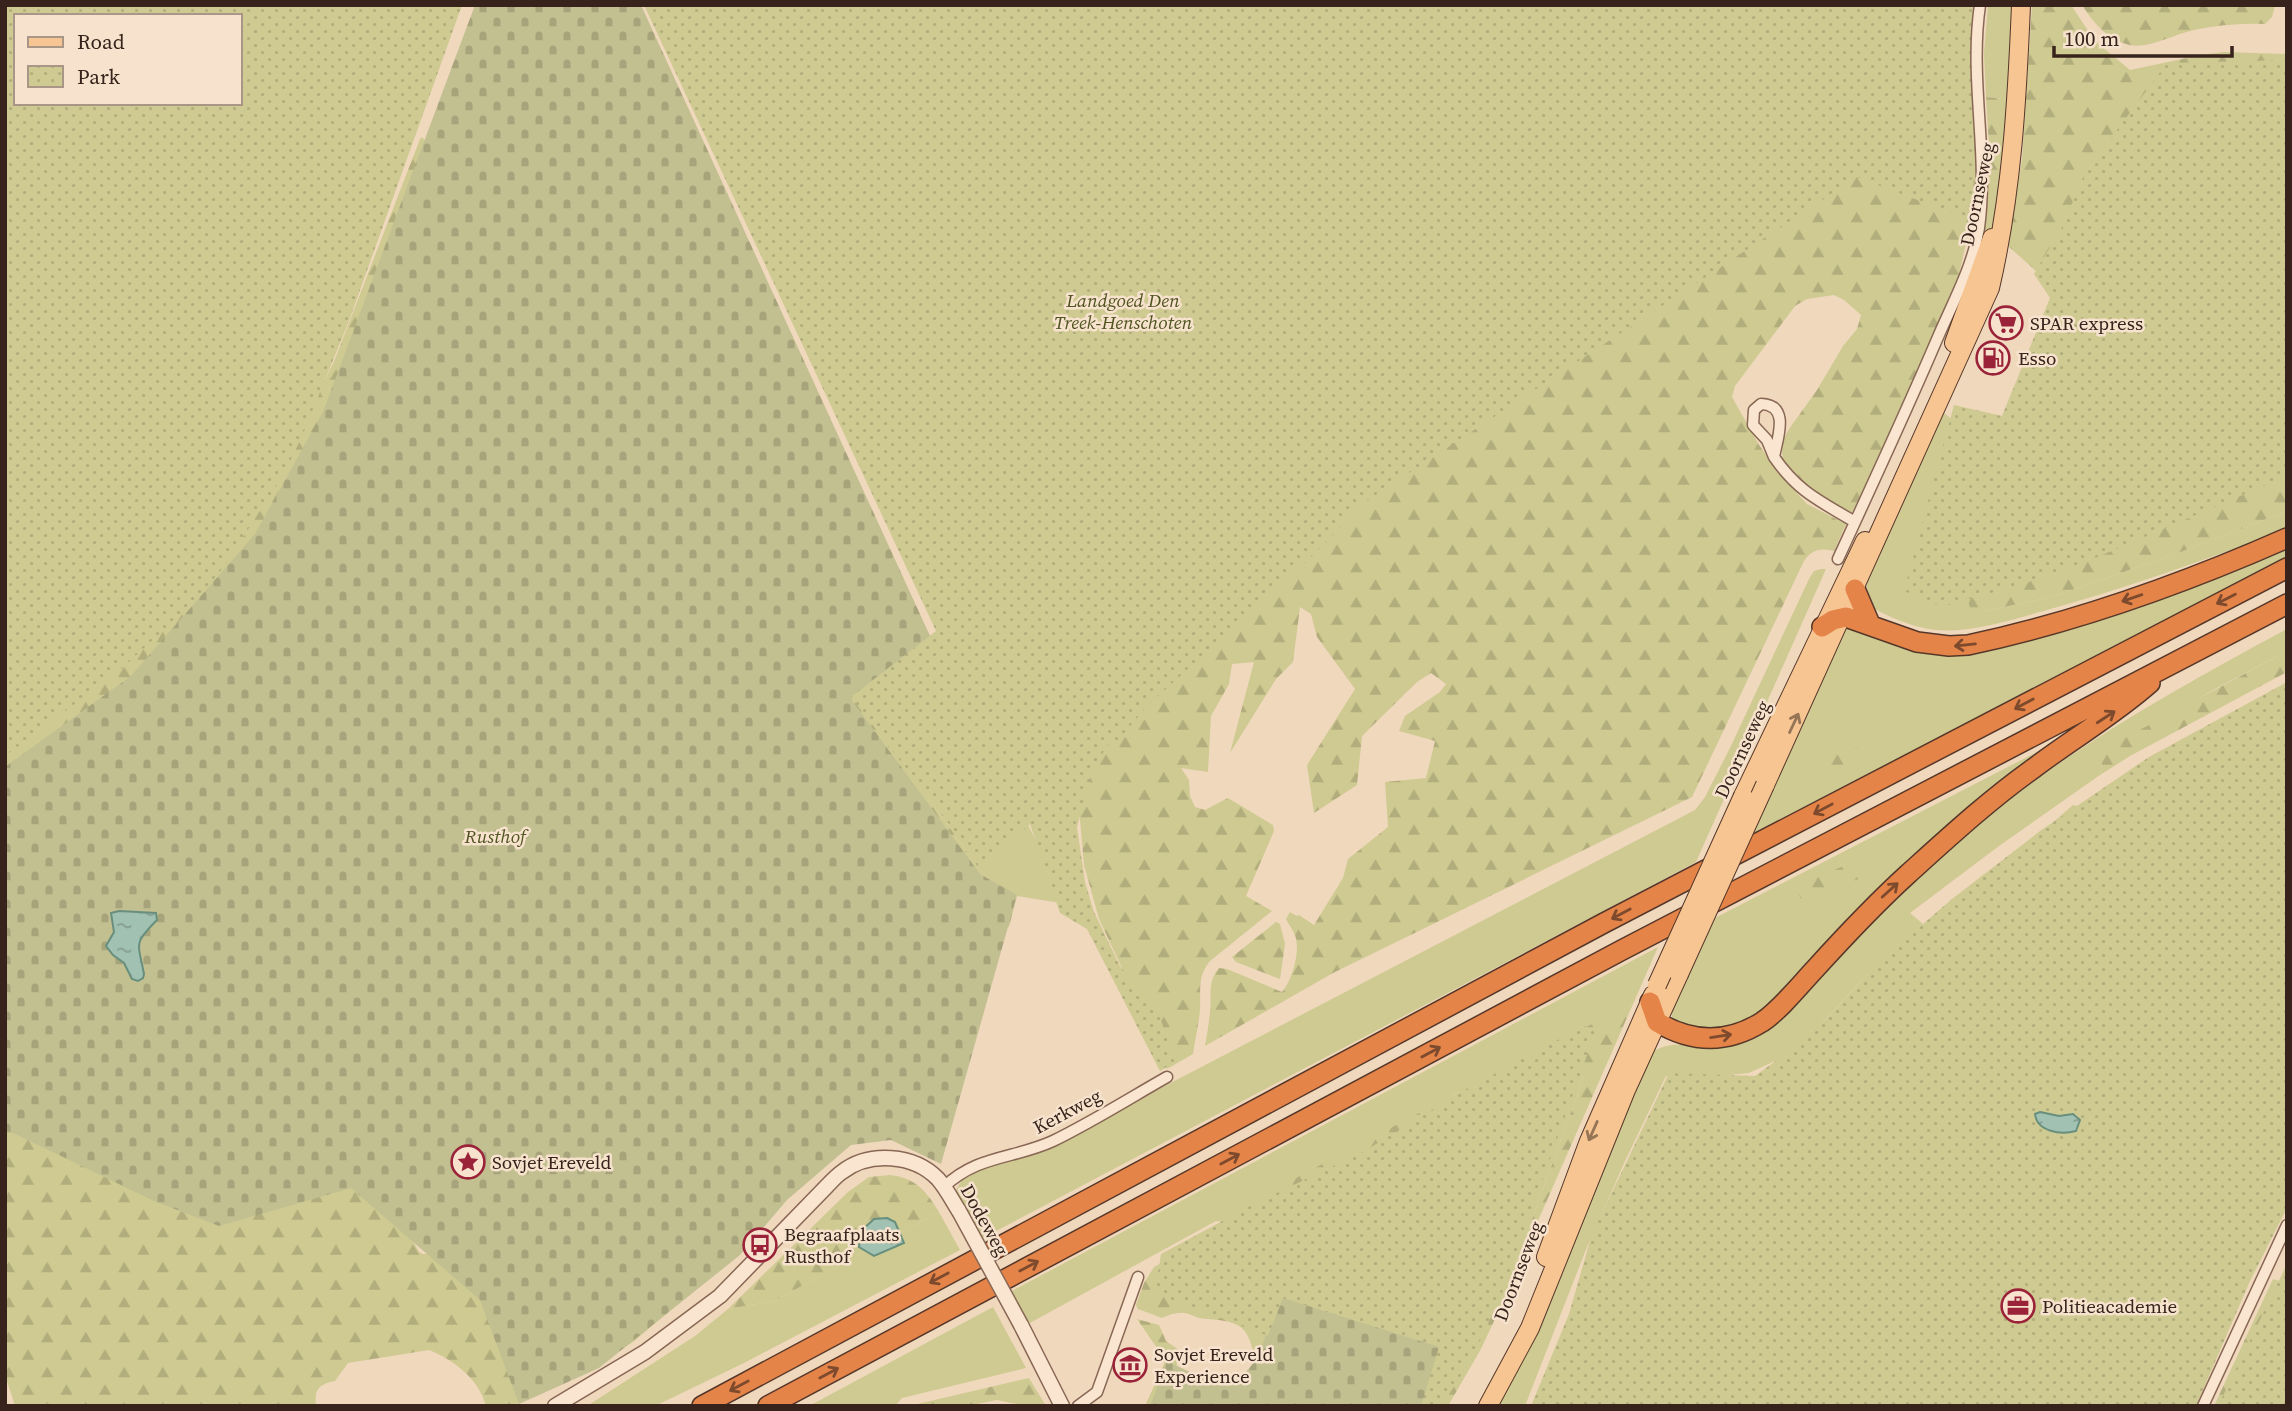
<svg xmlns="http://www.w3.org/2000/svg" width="2292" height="1411" font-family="'Source Serif 4',serif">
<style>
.grass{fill:#ceca91}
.forest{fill:url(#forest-firs)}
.cemetery{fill:url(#cemetery-stones)}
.park{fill:url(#park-dots);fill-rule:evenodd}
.water{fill:url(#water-ripples);stroke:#688f7e;stroke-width:2}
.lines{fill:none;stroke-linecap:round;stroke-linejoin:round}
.minor-casing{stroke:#886755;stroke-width:13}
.tertiary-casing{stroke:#886755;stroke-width:17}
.primary-casing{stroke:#55372a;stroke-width:20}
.motorway-casing{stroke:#55372a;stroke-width:22}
.minor{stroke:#fae6d0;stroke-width:10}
.tertiary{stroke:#fae6d0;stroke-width:14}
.primary{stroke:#f6c592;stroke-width:18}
.motorway{stroke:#e58448;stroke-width:19}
.tertiary-bridge-casing{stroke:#886755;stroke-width:17;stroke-linecap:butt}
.primary-bridge-casing{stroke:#55372a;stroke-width:20;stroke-linecap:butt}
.tertiary-bridge{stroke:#fae6d0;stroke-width:14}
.primary-bridge{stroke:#f6c592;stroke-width:18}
.oneway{stroke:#7d4a2d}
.oneway2{stroke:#967456}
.labels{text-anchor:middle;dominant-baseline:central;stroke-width:5;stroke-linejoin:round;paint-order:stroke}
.street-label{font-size:19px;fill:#37231b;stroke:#f7e3cd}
.park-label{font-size:19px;font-style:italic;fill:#505421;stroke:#f7e3cd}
.poi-label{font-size:19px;fill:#37231b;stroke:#f7e3cd;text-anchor:start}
</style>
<defs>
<pattern id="forest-firs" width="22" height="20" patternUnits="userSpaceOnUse" patternTransform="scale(1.75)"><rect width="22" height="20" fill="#ceca91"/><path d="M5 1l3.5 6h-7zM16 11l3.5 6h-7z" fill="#b2ad7c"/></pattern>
<pattern id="cemetery-stones" width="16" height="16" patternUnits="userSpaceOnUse" patternTransform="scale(1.75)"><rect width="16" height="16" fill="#c2bf91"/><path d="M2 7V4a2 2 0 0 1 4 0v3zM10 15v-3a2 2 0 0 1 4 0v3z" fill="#a7a47c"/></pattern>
<pattern id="park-dots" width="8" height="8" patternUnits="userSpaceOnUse" patternTransform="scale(1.75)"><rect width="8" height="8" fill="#ceca91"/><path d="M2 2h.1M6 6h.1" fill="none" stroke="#b2ad7c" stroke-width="1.8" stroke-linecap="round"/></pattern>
<pattern id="water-ripples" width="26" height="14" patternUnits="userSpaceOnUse" patternTransform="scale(1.75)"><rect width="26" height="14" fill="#a1c1b2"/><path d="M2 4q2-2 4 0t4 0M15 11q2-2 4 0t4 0" fill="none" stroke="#849c90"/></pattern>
</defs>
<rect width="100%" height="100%" fill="#f0d8bd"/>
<!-- grass -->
<path class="grass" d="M 1988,5 L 2016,5 L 2011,100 L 1986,97 L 1984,53 Z
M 1988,182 L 2002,184 C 1997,216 1989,267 1973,295 Z
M 1943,412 L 1959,425 L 1964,590 L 1981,612 L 2055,596 L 2189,549 L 2287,511 L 2287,529 C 2205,560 2124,589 2040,612 C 2007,621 1970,633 1935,630 C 1907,627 1881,612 1856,600 Z
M 2287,549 L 2287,560 L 1749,835 L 1847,621 L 1926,649 L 2173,591 Z
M 1821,569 L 1826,569 L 1696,862 L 981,1239 L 955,1192 L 964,1176 L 1159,1089 L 1695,810 L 1705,797 L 1729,750 L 1809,579 L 1814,571 Z
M 2287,629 L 2287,651 L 2213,690 L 2103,755 L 2100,775 L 1999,846 L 1910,913 L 1923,924 L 1862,980 L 1821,1024 L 2073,805 L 2287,873 L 1784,1057 L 1749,1073 L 1677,1080 L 1666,1076 L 1625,1161 L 1585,1252 L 1525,1406 L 1499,1406 L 1524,1352 L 1649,1053 C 1677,1039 1680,1047 1707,1048 C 1735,1050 1756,1039 1777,1022 C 1846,949 1915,874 1994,812 C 2085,739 2185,684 2287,629 Z
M 858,698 L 984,735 L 1067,904 L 1017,896 L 983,875 Z
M 2066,737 L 1776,1000 L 1741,1027 L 1698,1030 L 1674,1021 L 1672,1017 L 1672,1007 L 1711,920 Z
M 1658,947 L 1633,1004 L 1530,1056 L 1584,1076 L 1504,1297 L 1458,1279 L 1440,1142 L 1458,1092 L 1283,1198 L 1226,1222 L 1216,1221 L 1028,1324 L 1010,1292 Z
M 939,1212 L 960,1250 L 744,1363 L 655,1406 L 587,1406 L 695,1336 L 728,1309 L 774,1301 Z
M 993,1307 L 1026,1368 L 902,1398 L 895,1406 L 809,1406 Z"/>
<!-- forest -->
<path class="forest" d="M 1976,5 L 1977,194 L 1958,279 L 1947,315 L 1913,394 L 1851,514 L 1797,479 L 1783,462 L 1782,452 L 1783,440 L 1789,429 L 1817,390 L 1843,346 L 1857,329 L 1861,315 L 1844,300 L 1834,295 L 1807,299 L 1795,306 L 1735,386 L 1732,397 L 1759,445 L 1782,477 L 1807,504 L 1846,524 L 1834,551 C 1820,548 1813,549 1804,561 L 1692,797 L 1333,973 L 1205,1046 C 1207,1035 1209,1023 1210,1012 C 1212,995 1207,982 1219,968 L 1227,969 L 1282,992 C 1292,981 1302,948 1294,933 C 1292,928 1288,924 1286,919 L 1290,912 L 1297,916 L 1299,915 L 1314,925 L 1343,878 L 1348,859 L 1388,827 L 1385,782 L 1426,778 L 1435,741 L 1399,731 L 1405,716 L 1440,692 L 1446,684 L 1431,673 L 1417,682 L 1362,736 L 1357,785 L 1314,813 L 1307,765 L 1355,689 L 1317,637 L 1311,614 L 1300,607 L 1293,662 L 1276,679 L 1230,753 L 1254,662 L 1232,664 L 1229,684 L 1211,716 L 1208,772 L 1181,768 L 1189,780 L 1190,796 L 1195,807 L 1205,810 L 1228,798 L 1273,825 L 1274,831 L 1246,896 L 1272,911 L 1210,961 C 1197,977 1201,989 1200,1009 C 1199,1024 1195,1039 1193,1054 L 1167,1069 L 1156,1041 L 1099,919 L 1084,865 L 1079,809 L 1029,765 Z
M 2032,5 L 2071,5 L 2095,41 L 2130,70 L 2201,55 L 2224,52 L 2287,54 L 2287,76 L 2046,280 L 2007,245 L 2022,160 Z
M 2082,5 L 2275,5 L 2272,17 L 2265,24 C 2241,23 2218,25 2194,30 C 2174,34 2146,51 2126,44 C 2106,38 2093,22 2082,5 Z
M 1986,97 L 2011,100 L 2002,184 L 1988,182 L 1989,145 Z
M 422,137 L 858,698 L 983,875 L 1017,896 L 1009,927 L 825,984 L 377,1174 L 419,1252 L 423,1254 L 452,1253 L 698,1287 L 633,1342 L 605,1360 L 541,1394 L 512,1406 L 486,1406 C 479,1379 454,1360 429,1350 L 348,1363 L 335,1381 C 319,1384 314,1389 316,1406 L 15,1406 L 5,1375 L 5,751 L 305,422 L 335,359 L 420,139 Z
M 2287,300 L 2287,511 L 2189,549 L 2055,596 L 1981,612 L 1971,610 L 1964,590 L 2162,488 Z
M 2287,651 L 2287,672 L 2130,756 L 2100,775 L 2103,755 L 2108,747 Z
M 1856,747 L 1867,750 L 1869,758 L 1838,776 L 1829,777 L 1825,773 C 1823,754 1842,752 1856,747 Z
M 1864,857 L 1869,860 L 1871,865 L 1861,878 L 1807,899 L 1801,899 L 1799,895 L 1803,885 L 1809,881 Z
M 1276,922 L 1280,924 L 1285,944 L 1280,979 L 1236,962 L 1232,957 Z
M 1633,1004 L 1495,1319 L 1481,1349 L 1448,1406 L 1419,1406 L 1260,1360 L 1254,1357 C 1248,1318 1231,1322 1199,1318 C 1195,1317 1192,1315 1189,1314 C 1179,1311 1171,1314 1162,1318 L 1138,1309 L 1136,1305 L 1144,1283 L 1154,1267 L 1283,1198 L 1277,1188 L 1459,1092 L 1440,1142 L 1430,1268 L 1504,1297 L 1584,1076 L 1529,1055 Z
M 890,1175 C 916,1178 926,1191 939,1212 L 774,1301 L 728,1309 L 848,1192 L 869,1177 Z
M 2273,1279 L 2286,1283 L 2238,1406 L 2214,1406 Z
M 1137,1319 L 1159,1325 L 1166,1341 L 1179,1350 L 1176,1370 L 1157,1406 L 1145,1406 L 1164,1364 L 1164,1358 Z
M 1029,1378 L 1046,1406 L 1026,1406 L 997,1400 L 967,1406 L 909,1406 Z"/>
<!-- cemetery -->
<path class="cemetery" d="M 475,5 L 641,5 L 936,649 L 851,699 L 980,874 L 1017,895 L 941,1164 L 891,1140 L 851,1145 L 787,1200 L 740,1255 L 599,1368 L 519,1404 L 480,1300 L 351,1188 L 219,1226 L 154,1201 L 5,1129 L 5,767 L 131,676 L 255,534 L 323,412 Z
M 1278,1291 L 1450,1348 L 1426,1406 L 1150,1406 L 1167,1361 C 1184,1369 1204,1381 1223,1381 C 1261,1382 1270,1318 1278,1291 Z"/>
<!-- park -->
<path class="park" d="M 5,5 L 462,5 L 349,321 L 303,434 L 285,472 L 226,564 L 194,602 L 120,670 L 5,756 ZM 16,16 L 240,16 L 240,103 L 16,103 Z
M 644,5 L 1975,5 L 1972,80 L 1975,165 L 1970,220 L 1857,177 L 1365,502 L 1310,558 L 1147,706 L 1126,731 L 1117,745 L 1111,742 L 1093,766 L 1077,827 L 1085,882 L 1094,912 L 1120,966 L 1159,1014 L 1175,1062 L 1160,1071 L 1087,929 L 1060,913 L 1030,824 L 980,870 L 949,824 L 851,697 L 936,631 Z
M 2287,60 L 2287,476 L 2072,568 L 2016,586 L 1941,607 L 1904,591 L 1954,405 L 2002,416 L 2050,298 L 2034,274 L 2062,227 L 2085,173 L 2167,63 Z
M 2287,682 L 2287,1208 L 2250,1281 L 2196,1406 L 1531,1406 L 1569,1314 L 1592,1234 L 1669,1073 L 1755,1076 L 1811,1035 L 1878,963 L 1952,899 L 2040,831 L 2149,757 Z
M 1584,1026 L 1596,1030 L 1502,1293 L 1475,1352 L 1442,1406 L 1421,1406 L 1439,1347 L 1283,1298 L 1268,1336 L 1155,1294 L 1161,1254 L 1254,1204 L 1363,1152 L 1468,1088 Z
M 2287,1264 L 2287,1406 L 2218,1406 Z"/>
<!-- water -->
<path class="water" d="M 119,911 L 156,913 L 157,920 C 133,944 138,942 144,974 L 143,978 L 138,981 L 132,979 L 124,963 L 113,955 L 106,946 L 114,932 L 111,913 Z
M 2040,1112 L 2059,1116 L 2073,1114 L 2080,1120 L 2076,1131 C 2061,1135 2037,1132 2035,1114 Z
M 887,1218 L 895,1222 L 904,1243 L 874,1256 L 859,1247 L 861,1231 L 874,1219 Z"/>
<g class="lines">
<defs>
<path id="minor" d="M 1774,457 L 1767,440 L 1753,425 L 1754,410 L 1761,404 C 1791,405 1777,439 1774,457 C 1798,492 1820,501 1855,522
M 1838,559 C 1872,485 1906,412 1938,337 C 1953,302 1973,266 1979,228 C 1989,154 1969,79 1980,5
M 944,1187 C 977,1155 1014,1159 1053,1141 C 1092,1122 1130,1098 1167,1077
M 1078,1406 L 1097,1392 L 1138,1277
M 2203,1406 L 2287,1225"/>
<path id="tertiary" d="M 1021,1325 L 1062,1406
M 555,1406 L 645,1352 L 720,1296 L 826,1187 C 831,1182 836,1176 842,1172 C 869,1151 914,1154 938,1179 C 946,1188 952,1200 959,1211"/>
<path id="primary" d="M 1954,343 L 1992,238
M 1765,785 L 1990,288 C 2012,193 2017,102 2021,5
M 1743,796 L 1865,541
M 1546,1257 L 1589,1141 L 1653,995
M 1488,1406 L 1530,1328 L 1626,1090 L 1679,974"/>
<path id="motorway" d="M 1855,589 L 1870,624
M 1822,627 L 1833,620 L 1846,617 L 1917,642 L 1949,646 L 1968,645 C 2077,622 2185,583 2287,538
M 1650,1002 L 1657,1022 C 1692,1043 1727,1044 1762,1022 C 1780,1010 1800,985 1815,969 C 1845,936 1875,904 1908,874 C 1949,837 1989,800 2034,768 C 2072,739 2114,715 2150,683
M 702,1406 L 1604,923 L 2287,568
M 768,1406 L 1622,950 L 2287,604"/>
</defs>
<!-- minor casing -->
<use href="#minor" class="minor-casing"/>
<!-- tertiary casing -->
<use href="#tertiary" class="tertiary-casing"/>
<!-- primary casing -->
<use href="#primary" class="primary-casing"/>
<!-- motorway casing -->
<use href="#motorway" class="motorway-casing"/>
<!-- minor -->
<use href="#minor" class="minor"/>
<!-- tertiary -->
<use href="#tertiary" class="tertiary"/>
<!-- primary -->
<use href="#primary" class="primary"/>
<!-- motorway -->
<use href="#motorway" class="motorway"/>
<defs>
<path id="tertiary-bridge" d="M 959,1211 L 1021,1325"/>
<path id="primary-bridge" d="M 1679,974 L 1765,785
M 1657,985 L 1743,796"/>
</defs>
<!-- tertiary-bridge casing -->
<use href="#tertiary-bridge" class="tertiary-bridge-casing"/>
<!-- primary-bridge casing -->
<use href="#primary-bridge" class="primary-bridge-casing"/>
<!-- tertiary-bridge -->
<use href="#tertiary-bridge" class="tertiary-bridge"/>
<!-- primary-bridge -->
<use href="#primary-bridge" class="primary-bridge"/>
</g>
<!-- one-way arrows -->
<defs><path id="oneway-shaft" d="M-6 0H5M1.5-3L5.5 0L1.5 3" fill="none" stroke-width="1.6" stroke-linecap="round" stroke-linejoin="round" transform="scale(1.75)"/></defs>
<g class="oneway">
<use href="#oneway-shaft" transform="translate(2132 598) rotate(161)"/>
<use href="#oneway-shaft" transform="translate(2226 599) rotate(153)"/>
<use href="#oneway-shaft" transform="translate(1965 645) rotate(174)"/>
<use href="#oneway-shaft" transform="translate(2024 704) rotate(152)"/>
<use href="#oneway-shaft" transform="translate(2106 717) rotate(-33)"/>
<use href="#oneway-shaft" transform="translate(1823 809) rotate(152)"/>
<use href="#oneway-shaft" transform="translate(1890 890) rotate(-42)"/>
<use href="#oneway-shaft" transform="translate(1621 914) rotate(152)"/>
<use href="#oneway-shaft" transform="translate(1721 1036) rotate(-9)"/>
<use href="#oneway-shaft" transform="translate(1431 1052) rotate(-28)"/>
<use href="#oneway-shaft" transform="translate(1230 1159) rotate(-28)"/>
<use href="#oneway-shaft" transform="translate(1029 1266) rotate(-28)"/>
<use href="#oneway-shaft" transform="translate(939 1278) rotate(152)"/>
<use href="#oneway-shaft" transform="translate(829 1373) rotate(-28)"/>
<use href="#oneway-shaft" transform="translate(739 1386) rotate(152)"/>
</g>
<g class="oneway2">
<use href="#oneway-shaft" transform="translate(1794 723) rotate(-65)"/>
<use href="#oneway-shaft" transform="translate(1593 1131) rotate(114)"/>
</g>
<!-- icons -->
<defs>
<symbol id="supermarket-ring" viewBox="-11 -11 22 22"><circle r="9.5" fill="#f7e3cd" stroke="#9a2339" stroke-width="1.5"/><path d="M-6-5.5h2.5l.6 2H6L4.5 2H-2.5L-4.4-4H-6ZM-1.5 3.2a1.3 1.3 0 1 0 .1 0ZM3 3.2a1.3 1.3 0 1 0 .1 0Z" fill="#9a2339"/></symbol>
<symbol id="fuel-ring" viewBox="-11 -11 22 22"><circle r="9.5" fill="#f7e3cd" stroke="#9a2339" stroke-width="1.5"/><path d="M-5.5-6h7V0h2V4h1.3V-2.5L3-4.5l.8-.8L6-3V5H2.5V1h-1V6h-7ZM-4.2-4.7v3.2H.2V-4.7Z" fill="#9a2339"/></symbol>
<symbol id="sight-ring" viewBox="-11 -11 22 22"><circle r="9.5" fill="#f7e3cd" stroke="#9a2339" stroke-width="1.5"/><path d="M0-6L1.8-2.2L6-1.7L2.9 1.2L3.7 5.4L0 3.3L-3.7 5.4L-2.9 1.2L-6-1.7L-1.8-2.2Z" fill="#9a2339"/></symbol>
<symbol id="bus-ring" viewBox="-11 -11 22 22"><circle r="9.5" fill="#f7e3cd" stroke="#9a2339" stroke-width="1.5"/><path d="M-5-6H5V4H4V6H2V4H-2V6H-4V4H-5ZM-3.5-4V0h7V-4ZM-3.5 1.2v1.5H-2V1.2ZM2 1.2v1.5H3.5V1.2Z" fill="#9a2339"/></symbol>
<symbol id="office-ring" viewBox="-11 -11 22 22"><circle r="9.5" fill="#f7e3cd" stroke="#9a2339" stroke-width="1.5"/><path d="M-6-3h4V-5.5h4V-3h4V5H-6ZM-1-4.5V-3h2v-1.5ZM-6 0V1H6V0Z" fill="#9a2339"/></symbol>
<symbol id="museum-ring" viewBox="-11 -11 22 22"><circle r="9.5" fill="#f7e3cd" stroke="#9a2339" stroke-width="1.5"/><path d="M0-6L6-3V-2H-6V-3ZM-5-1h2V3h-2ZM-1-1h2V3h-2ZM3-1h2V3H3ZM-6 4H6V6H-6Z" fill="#9a2339"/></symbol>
</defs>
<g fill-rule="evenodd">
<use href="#supermarket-ring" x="1987" y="304" width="38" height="38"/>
<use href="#fuel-ring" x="1974" y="339" width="38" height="38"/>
<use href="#sight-ring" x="449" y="1143" width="38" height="38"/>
<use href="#bus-ring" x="741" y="1226" width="38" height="38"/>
<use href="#office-ring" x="1999" y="1287" width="38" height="38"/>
<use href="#museum-ring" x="1111" y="1346" width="38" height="38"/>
</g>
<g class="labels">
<!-- street labels -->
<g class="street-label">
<text transform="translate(1977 194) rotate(-78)">Doornseweg</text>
<text transform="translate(1742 749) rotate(-65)">Doornseweg</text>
<text transform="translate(1067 1111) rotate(-28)">Kerkweg</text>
<text transform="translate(985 1220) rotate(61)">Dodeweg</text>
<text transform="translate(1518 1271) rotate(-69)">Doornseweg</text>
</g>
<!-- park labels -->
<g class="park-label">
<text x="1123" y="300">Landgoed Den<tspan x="1123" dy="22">Treek-Henschoten</tspan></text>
<text x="495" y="836">Rusthof</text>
</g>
<!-- poi labels -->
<g class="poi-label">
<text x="2030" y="323">SPAR express</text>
<text x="2018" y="358">Esso</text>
<text x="492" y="1162">Sovjet Ereveld</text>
<text x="784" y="1234">Begraafplaats<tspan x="784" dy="22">Rusthof</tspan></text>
<text x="2042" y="1306">Politieacademie</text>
<text x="1154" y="1354">Sovjet Ereveld<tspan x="1154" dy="22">Experience</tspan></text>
</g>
</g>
<!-- border -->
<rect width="2292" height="1411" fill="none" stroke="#37231b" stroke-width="14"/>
<!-- legend -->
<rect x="14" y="14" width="228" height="91" fill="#f7e3cd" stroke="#aa9686" stroke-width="2"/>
<rect x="28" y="37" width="35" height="10" fill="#f6c592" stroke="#aa9686" stroke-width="2"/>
<text x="77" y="49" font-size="21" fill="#37231b">Road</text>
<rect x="28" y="66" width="35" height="21" fill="url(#park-dots)" stroke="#aa9686" stroke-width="2"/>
<text x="77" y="84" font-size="21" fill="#37231b">Park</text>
<!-- scale -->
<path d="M2054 46v10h178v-10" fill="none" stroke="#37231b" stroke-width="3.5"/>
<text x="2064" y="46" font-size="21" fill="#37231b" stroke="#f7e3cd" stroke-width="5" paint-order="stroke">100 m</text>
</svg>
